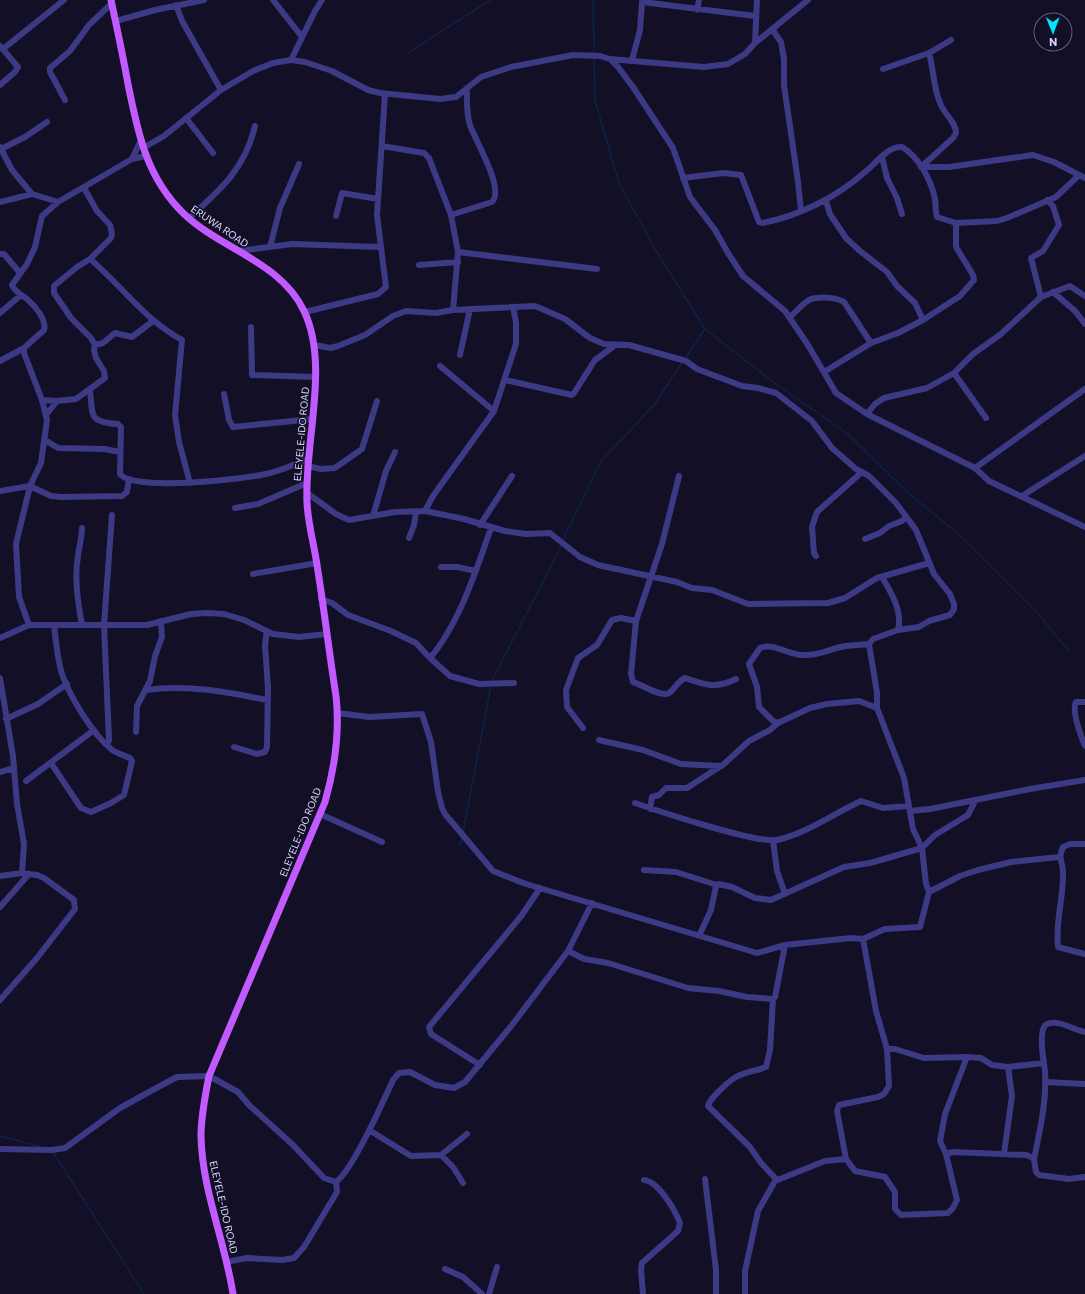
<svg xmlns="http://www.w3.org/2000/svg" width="1085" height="1294" font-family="Commissioner,sans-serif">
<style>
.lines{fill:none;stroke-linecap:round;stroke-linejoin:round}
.stream{stroke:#0c2248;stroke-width:1.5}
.minor{stroke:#3d3a85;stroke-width:6}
.major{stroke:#c25bff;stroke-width:7}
.labels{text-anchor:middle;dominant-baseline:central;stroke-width:3;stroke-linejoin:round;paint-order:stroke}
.street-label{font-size:10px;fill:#d9d4ff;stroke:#130f26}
</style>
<rect width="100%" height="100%" fill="#130f26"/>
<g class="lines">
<!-- stream -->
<path class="stream" d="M 593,0 L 594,54
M 408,53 L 490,0
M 594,57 L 595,101 L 619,183 L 655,249 L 705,329 L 780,387 L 848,434 L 907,492 L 963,538 L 1035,610 L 1069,651
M 685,359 L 705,329
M 563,540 L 601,461 L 655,404 L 682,362
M 492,681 L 562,544
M 463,833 L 491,685
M 460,846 L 462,838
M 0,1136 L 41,1147
M 53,1152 L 144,1294"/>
<!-- minor -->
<path class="minor" d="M 273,0 L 302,37
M 176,5 L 182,21 L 221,90
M 697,10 L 699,0
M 116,21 L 155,10 L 204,0
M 772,29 L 781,42 L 784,59 L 784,85 L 798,182 L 801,211
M 755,43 L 808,0
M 0,46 L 18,67 L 15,72 L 0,85
M 3,49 L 64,0
M 610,59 L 704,67 L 728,64 L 745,54 L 755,43 L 757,0
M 291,60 L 315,11 L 322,0
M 632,60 L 640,30 L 642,2 L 755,16
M 883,69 L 929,53 L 951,40
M 65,100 L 50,72 L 50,68 L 70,51 L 89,25 L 112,3
M 186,118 L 213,153
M 382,146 L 424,153 L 429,158 L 451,215 L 458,252 L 453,310
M 0,147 L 12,170 L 32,194
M 143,148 L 164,136 L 221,90 L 253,71 L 273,63 L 291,60 L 305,62 L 332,71 L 368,90 L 380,93 L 440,99 L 456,97 L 481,77 L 511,67 L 573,55 L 600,56 L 610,59 L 618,67 L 633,87 L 673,148 L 690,197 L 715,230 L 728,253 L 743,276 L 785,311 L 808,345 L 836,393 L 867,414 L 975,468 L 989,481 L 1085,527
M 1,149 L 25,137 L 47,122
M 882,157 L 887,178 L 897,198 L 902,214
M 132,159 L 140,142
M 921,167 L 949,167 L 1033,155 L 1054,162 L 1085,178
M 921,167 L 953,138 L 956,133 C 956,122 945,115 941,105 C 933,89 934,70 929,53
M 683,178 L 723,173 L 741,175 L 759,222 L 762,223 C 799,216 837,197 865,172 C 876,163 888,146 902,147 C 919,157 931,180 935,199 C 936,205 935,211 937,217 L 956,223 L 997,221 L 1007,218 L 1056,197 L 1078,176
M 826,201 L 830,214 L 846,238 L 860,251 L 887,272 L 897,286 L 915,303 L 923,320
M 0,202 L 32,194 L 58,202 L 132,159 L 146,156
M 451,215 L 492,202 C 505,189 475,140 470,125 C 466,113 467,100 467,88
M 336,216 L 342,193 L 378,199
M 189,218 C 220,190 245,169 255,126
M 270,247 L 280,208 L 299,164
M 238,251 L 292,244 L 380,247
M 458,252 L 597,269
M 0,254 L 4,254 L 20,273
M 90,259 C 122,286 146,321 182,340 L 175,415 L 179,442 L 190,483
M 419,265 L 458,262
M 1053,292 L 1075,311 L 1085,324
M 1041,297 L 1031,258 L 1043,251 L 1059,225 L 1053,206 L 1047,200
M 305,312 L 378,294 L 386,287 L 377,215 L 385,94
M 0,313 L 21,295
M 790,317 C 796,312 802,304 809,300 C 817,296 836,297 844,302 L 871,343
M 251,327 L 252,375 L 316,377
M 95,345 L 103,343 L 115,333 L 132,337 L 153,321
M 315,345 L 330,348 L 338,346 L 365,335 L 393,316 L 406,311 L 436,313 L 453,310 L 535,306 L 565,319 L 590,338 L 604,344 L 629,345 L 686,361 L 697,369 L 742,386 L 758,388 L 776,393 L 812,421 L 832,448 L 856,469 L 869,476 L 896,503 L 916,530 L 934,574 L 950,594 L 954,604 L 954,609 L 950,615 L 929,621 L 919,627 L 898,630 L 873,639 L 869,644
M 24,348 L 24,353 L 42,400 L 47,420 L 41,463 L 30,486 L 16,544 L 19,597 L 29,625
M 460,355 L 470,309
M 0,361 L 24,348 L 44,330 C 47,320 35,306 28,300 C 23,295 14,292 12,285 L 27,264 L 35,247 L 42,216 L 58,202
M 440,366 L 494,411
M 824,372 L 871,343 L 898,333 L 923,320 L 960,296 L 974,280 L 973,275 L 956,247 L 956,223
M 954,373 L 986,418
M 505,380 L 572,395 L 574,393 L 595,360 L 614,346
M 90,390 C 93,416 88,422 118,424 L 121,427 L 120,474 C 133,492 248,479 270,473 C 283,470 295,464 307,459
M 224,394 L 229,420 L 233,427 L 312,419
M 42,400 L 57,401 L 76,399 L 105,378 L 104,371 L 96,358 L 94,350 L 95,345 L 91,338 L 71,318 L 54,293 L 54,286 L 77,267 L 90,259 L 111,238 L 112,234 L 110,225 L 97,211 L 84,188
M 867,414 L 875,404 L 884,398 L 927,388 L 954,373 L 973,354 L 1001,334 L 1041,297 L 1070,286 L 1085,296
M 46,415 L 57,401
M 45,440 L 58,448 L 104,449 L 120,452
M 307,466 L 321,469 L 335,468 L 362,449 L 377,401
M 975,468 L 1085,389
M 0,491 L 30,486 L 51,496 L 61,497 L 122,496 L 127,492 L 129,479
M 307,493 L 336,514 L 349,520 L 395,512 L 425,511 L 464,519 L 505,531 L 526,534 L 550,533 L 580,557 L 598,565 L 677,582 L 692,588 L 712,590 L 748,604 L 828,603 L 845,598 L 877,578 L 929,563
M 1022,496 L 1085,456
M 235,508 L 258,504 L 307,483
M 425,511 L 433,496 L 494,411 L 516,344 L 516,322 L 513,307
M 373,516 L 386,471 L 395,452
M 480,525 L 512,476
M 409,538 L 414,525 L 416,512
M 865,539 L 880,533 L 889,526 L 902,521 L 906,517
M 816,556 L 814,553 L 812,527 L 817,512 L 862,472
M 441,567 L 457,567 L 476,571
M 253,574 L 317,563
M 882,577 C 891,592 903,612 898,630
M 321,599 L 332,603 L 348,615 L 391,631 L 416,643 L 430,658 C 459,624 476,571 491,528
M 636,621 L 662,544 L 679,476
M 82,625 C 78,603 74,578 78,556 C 79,546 82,538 82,528
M 0,638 L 29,625 L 147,625 L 191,614 L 207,613 L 224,614 L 244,620 L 273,634 L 299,637 L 327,634
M 430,658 L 450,676 L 479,684 L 514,683
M 0,678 L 13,756 L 17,804 L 24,844 L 22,873
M 146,690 C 187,684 227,692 267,700
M 1085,702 L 1076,702 C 1071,711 1081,736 1085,746
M 337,713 L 370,717 L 422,714 L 431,742 L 438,792 L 442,808 L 445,814 L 493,871 L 526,884 L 757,953 L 785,945 L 851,938 L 863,939 L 885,929 L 920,927 L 929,892 L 926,884 L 922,848 L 935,835 L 968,815 L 975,801
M 6,719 L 38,704 L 67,684
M 583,728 L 567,707 L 566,690 L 578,658 L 597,645 L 612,620 L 621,618 L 636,621 L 631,674 L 633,682 C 641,684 661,698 669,693 C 675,689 677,682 685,678 C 705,685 716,689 736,679
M 136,732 L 137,706 L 150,681 L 155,656 L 162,637 L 161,621
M 599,740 L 643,750 L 681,764 L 721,766
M 107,745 L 109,740 L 104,625 L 112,515
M 234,747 L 257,754 L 265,752 L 267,747 L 268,688 L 265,645 L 267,631
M 51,763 L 81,808 L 91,812 L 111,803 L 124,795 L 132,761 L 130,758 C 124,755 117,754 111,749 C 92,733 70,697 62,674 C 57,658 56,641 54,625
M 0,772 L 14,768
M 26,781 L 94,730
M 635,803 C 658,811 758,844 777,840 C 807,833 833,814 861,801 L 883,808 L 909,806
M 650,809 L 652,797 L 659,795 L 666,788 L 687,788 L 724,764 L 749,741 L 770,730 L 778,723
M 910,811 L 930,809 L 1030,789 L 1085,780
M 320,814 L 382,842
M 773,840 L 777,871 L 785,894
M 1085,844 L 1070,844 L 1063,847 C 1058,859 1062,859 1063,871 C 1064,896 1055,922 1058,947 L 1085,954
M 644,870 L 676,872 L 717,885
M 0,876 L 22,873 L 37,875 L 44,878 L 74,900 L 75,909 L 37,958 L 0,1000
M 929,892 L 960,876 L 978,870 L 1011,862 L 1059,857
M 0,907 L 29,874
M 699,936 L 711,910 L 716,886 L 719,884 L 732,887 L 755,898 L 771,900 L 844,867 L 870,863 L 922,848 L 913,829 L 904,778 L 877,708 L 859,701 L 827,704 L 810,708 L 778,723 L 773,721 L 759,707 L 757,687 L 749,664 L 760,648 C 772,642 789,655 802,655 C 818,656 827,650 841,647 C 850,645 860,645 869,644 L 877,693 L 877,708
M 568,951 L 584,959 L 608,963 L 688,988 L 719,991 L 747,997 L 773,999 L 775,997 L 785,945
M 773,999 L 770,1050 L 766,1067 C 756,1071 745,1072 736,1077 C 729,1081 710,1098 708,1106 L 750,1147 L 761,1163 L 777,1180
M 887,1049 L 895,1049 L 924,1058 L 967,1057 L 981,1058 L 992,1065 L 1008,1067 L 1044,1063
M 480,1065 L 431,1034 L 429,1027 L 522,915 L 540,888
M 1046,1082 L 1085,1084
M 369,1130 L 411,1156 L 441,1155 L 467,1134
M 0,1149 L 52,1150 L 65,1148 L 120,1108 L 160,1086 L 177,1077 L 209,1076 L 238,1092 L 249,1105 L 293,1145 L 324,1178 L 336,1182 C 353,1170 383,1102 393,1080 L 399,1073 L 410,1072 L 435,1085 L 454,1088 L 465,1082 L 512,1025 L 568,951 L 592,903
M 946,1154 L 940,1141 L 945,1114 L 967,1057
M 1004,1154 L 1012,1096 L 1008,1067
M 441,1155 L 453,1167 L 463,1183
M 846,1159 L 837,1111 L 839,1105 L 878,1097 L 884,1094 L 889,1086 L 887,1049 L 876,1011 L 863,939
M 1034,1159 C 1040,1130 1047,1100 1045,1071 C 1044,1062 1037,1029 1047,1024 C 1058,1019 1074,1030 1085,1032
M 705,1179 L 716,1270 L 716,1294
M 226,1262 L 247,1258 L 282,1260 L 294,1258 L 304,1247 L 337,1192 L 336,1182
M 445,1269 L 463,1277 L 482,1294
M 489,1294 L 497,1267
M 643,1294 L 641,1269 L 642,1263 L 678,1231 L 680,1223 C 675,1210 658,1181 644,1180
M 745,1294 L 745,1271 L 758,1211 L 775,1181 L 825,1161 L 846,1159 L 855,1171 L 885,1177 L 895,1192 L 895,1209 L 901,1215 L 948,1213 L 953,1208 L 957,1200 L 946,1154 L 953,1152 L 1027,1155 L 1034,1159 L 1036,1172 L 1039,1175 L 1069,1179 L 1085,1177"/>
<!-- major -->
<path class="major" d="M 111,0 C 117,28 123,56 128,84 C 138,133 146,177 184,214 C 221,249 281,262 304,311 C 330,365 304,443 307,503 C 308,524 314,544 317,565 C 324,608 329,652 336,696 C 340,732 335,767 325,802 L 209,1076 C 205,1096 201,1116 201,1136 C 202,1190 225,1241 233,1294"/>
</g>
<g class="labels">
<!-- street labels -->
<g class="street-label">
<text transform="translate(220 226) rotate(34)">ERUWA ROAD</text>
<text transform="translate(301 434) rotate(-85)">ELEYELE-IDO ROAD</text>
<text transform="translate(300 832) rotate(-68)">ELEYELE-IDO ROAD</text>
<text transform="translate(224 1207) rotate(77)">ELEYELE-IDO ROAD</text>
</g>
</g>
<!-- north arrow -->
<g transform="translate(1053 32) rotate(179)"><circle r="19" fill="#130f26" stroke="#625e7d"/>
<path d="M0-3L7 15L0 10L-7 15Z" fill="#00e5ff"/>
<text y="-6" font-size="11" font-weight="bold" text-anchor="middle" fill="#d9d4ff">N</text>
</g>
</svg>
